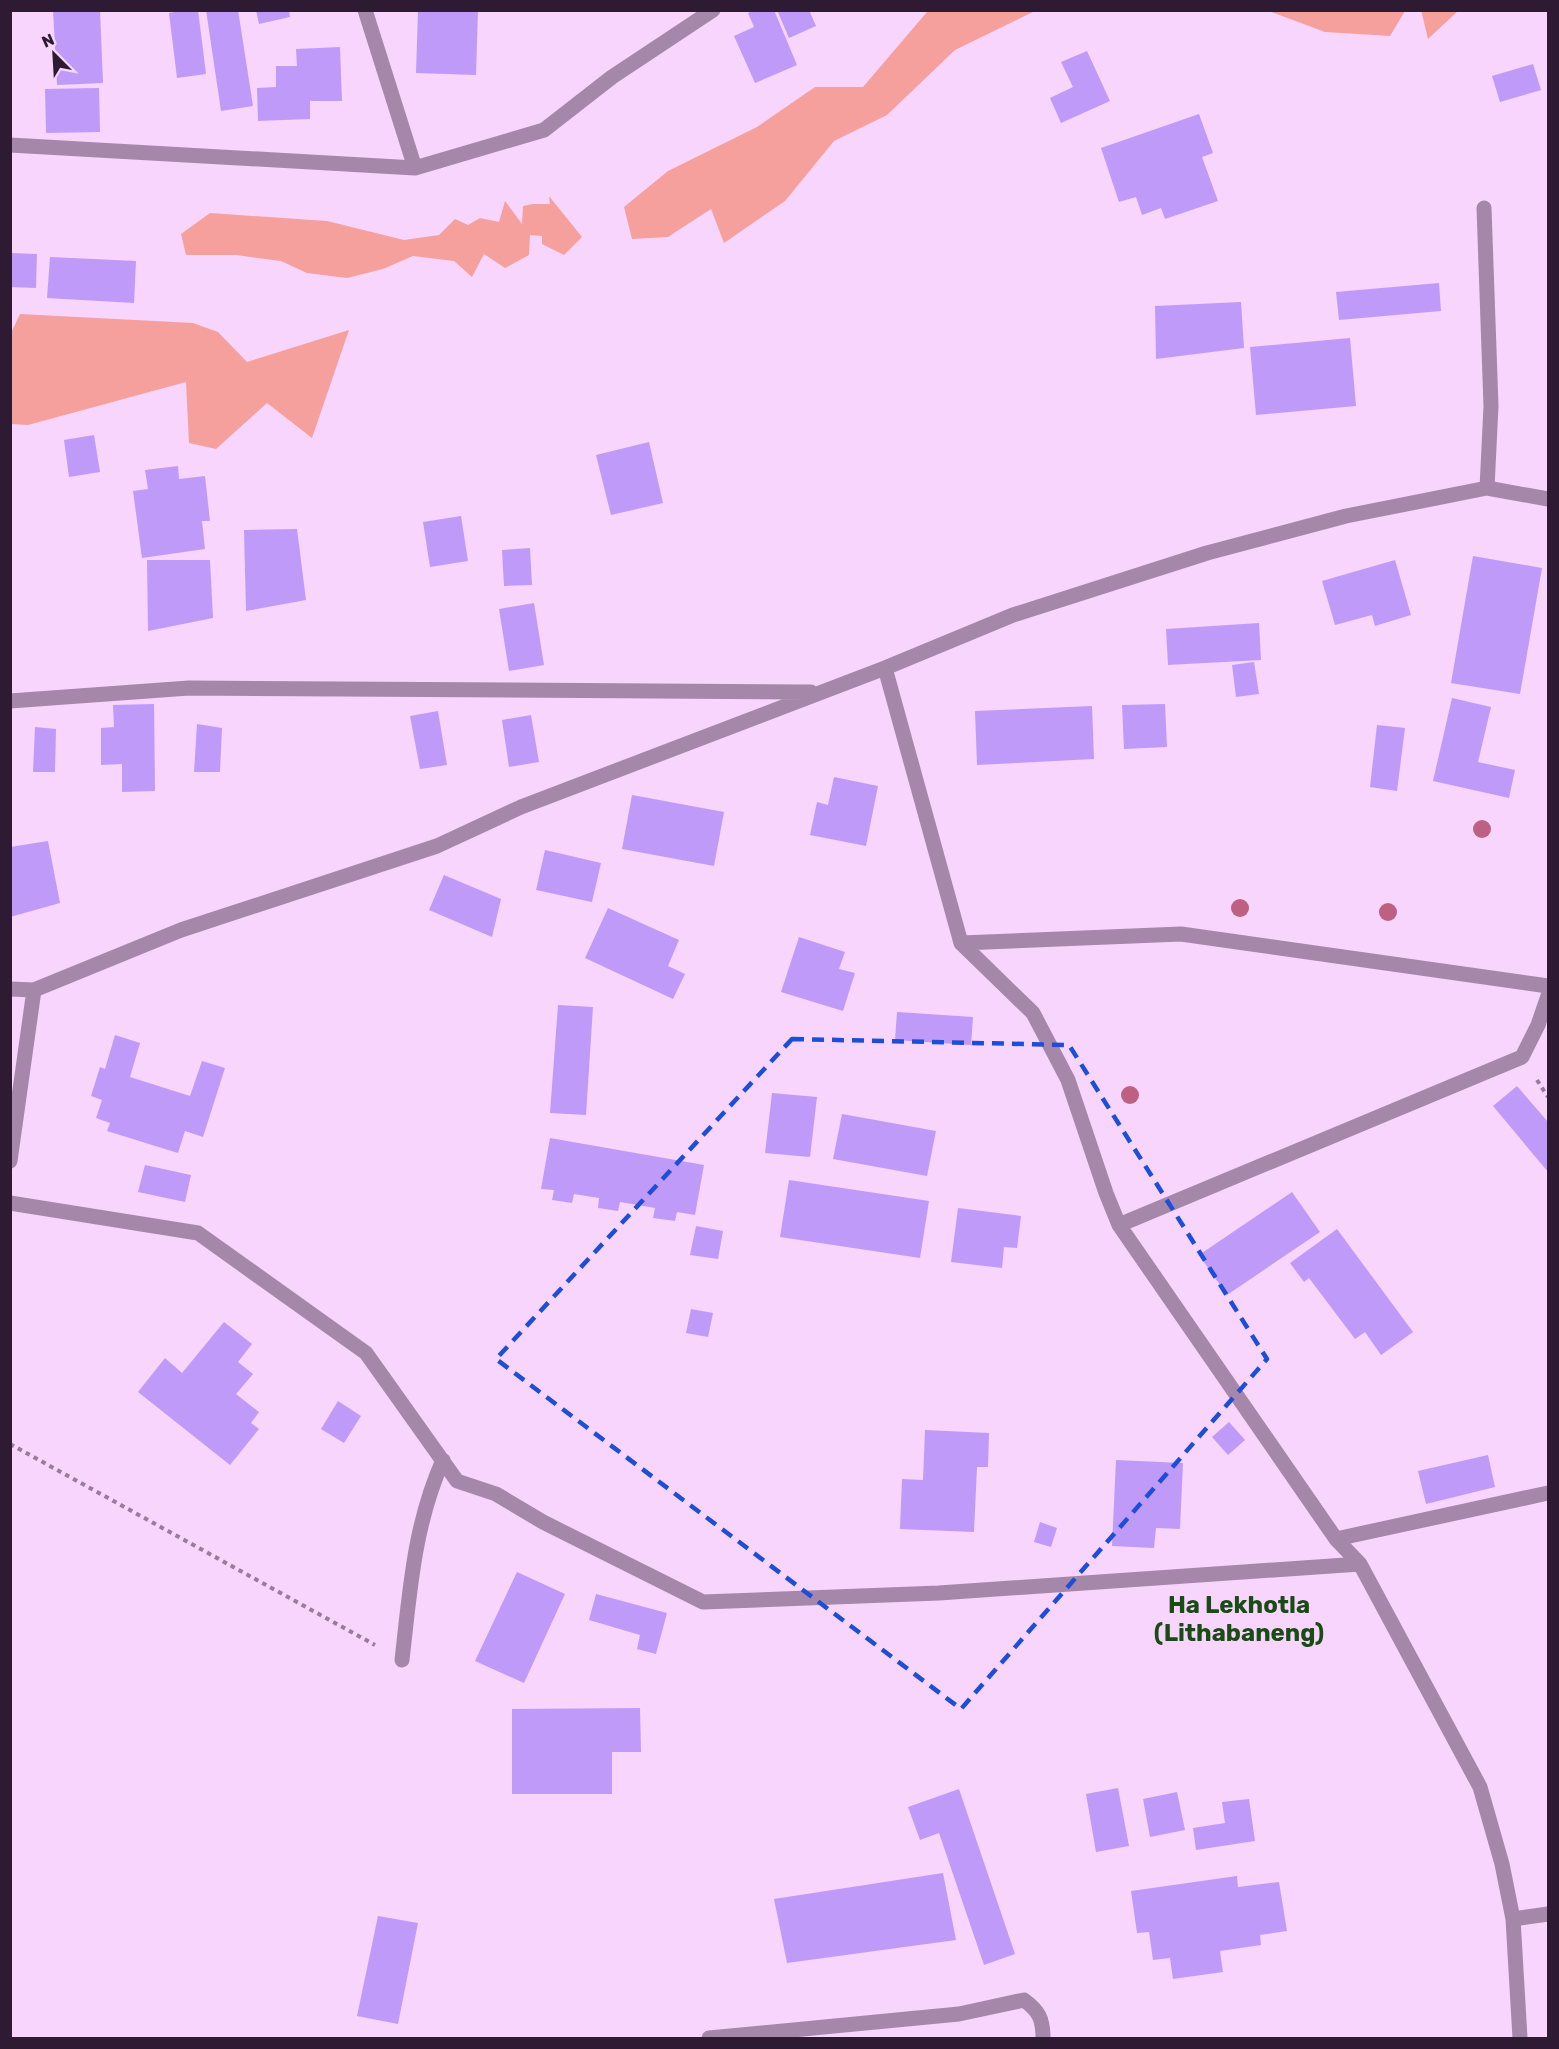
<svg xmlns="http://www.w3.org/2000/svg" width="1559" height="2049" font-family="Rubik,sans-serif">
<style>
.green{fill:#f6a09d}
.building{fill:#c09af8}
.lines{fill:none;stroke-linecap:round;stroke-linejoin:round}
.path{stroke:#987c9c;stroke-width:4;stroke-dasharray:4.5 4.5;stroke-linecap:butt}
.minor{stroke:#a587a9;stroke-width:15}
.tree{fill:#be6081}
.marked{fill:none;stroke:#1d4ed8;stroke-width:4.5;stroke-dasharray:12 8;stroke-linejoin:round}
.labels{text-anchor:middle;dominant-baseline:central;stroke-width:6;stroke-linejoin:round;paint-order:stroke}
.district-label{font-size:24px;font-weight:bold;fill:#194b14;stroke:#f7d5fc}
</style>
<rect width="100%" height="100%" fill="#f7d5fc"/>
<!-- green -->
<path class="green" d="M 1421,10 L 1458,10 L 1458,11 L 1428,39 Z
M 926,11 L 1035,11 L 955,50 L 887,115 L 834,141 L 785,201 L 724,243 L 711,209 L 668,237 L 632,239 L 624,207 L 668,171 L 757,127 L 815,87 L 863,87 L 927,12 Z
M 1269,11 L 1405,11 L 1390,36 L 1325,32 Z
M 549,196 L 582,237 L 564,255 L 542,244 L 542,236 L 530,235 L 529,255 L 505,268 L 484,254 L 472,277 L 454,261 L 413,256 L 383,269 L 347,278 L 307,273 L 281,261 L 236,255 L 186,255 L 181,234 L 210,213 L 327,221 L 404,240 L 439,235 L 455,219 L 468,225 L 480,218 L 499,222 L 505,201 L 522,224 L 523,206 L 533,204 L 550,204 Z
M 20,314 L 193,323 L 218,332 L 247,362 L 349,330 L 312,438 L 267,403 L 216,449 L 189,443 L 186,382 L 28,425 L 11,424 L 11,333 Z"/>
<!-- building -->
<path class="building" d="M 53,10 L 100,10 L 103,83 L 57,85 Z
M 186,10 L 198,10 L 206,74 L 177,78 L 169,13 Z
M 206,10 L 238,10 L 253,106 L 221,111 Z
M 256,10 L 289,10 L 290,17 L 259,24 Z
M 418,10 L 478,10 L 476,75 L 416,73 Z
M 755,10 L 774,10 L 797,65 L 755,83 L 734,36 L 754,27 L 748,13 Z
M 777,10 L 809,10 L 816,26 L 789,38 Z
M 340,47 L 342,101 L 310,101 L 310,119 L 258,121 L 257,88 L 276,87 L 276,66 L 297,66 L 296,49 Z
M 1087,51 L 1110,101 L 1061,123 L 1050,98 L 1073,87 L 1061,62 Z
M 1533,64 L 1541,90 L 1500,102 L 1492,76 Z
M 99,88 L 100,132 L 46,133 L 45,89 Z
M 1199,114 L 1213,153 L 1202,157 L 1218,201 L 1165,219 L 1161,208 L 1142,215 L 1136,197 L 1119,202 L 1101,148 Z
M 10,253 L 37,254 L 36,288 L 10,287 Z
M 50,257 L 136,261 L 134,303 L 47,298 Z
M 1439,283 L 1441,311 L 1339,320 L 1336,292 Z
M 1241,302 L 1244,348 L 1156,359 L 1155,306 Z
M 1350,338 L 1356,406 L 1256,415 L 1250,347 Z
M 94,435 L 100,472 L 69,477 L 64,440 Z
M 649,442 L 663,503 L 611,515 L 596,455 Z
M 178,466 L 179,479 L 205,476 L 210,521 L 202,521 L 205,549 L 142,558 L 133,491 L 148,489 L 145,470 Z
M 461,516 L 468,561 L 430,567 L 423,522 Z
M 297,529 L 306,600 L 246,611 L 244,530 Z
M 530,548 L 532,585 L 504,586 L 502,550 Z
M 1473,556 L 1542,568 L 1520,694 L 1451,683 Z
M 147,560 L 210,560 L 213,618 L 148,631 Z
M 1395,560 L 1411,615 L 1375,626 L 1372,615 L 1335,625 L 1322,581 Z
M 534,603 L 544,665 L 509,671 L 499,609 Z
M 1259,623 L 1261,660 L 1168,665 L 1166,629 Z
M 1254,662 L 1259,694 L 1236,697 L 1232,665 Z
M 1452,698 L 1491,707 L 1478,762 L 1515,770 L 1509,798 L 1433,781 Z
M 154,704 L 155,791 L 122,792 L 122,764 L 101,765 L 101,728 L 114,727 L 113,705 Z
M 1165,704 L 1167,747 L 1124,749 L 1122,705 Z
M 1092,706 L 1094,759 L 977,765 L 975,711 Z
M 438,711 L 447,765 L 420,769 L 410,716 Z
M 531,715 L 539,762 L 509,767 L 502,720 Z
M 197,724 L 222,728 L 220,772 L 194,772 Z
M 1377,725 L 1405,728 L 1397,791 L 1370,787 Z
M 35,727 L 56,729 L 55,772 L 33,772 Z
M 834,777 L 878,786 L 866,846 L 810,835 L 817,802 L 828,805 Z
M 632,795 L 724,812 L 714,866 L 622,849 Z
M 48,841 L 60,903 L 10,917 L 10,847 Z
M 545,850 L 601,863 L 592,902 L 536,890 Z
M 444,875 L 501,899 L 492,937 L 429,910 Z
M 608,908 L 679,940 L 668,966 L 685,974 L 673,999 L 585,958 Z
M 799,937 L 845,952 L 839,969 L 855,973 L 843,1011 L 781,992 Z
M 558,1005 L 593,1007 L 586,1115 L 550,1113 Z
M 897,1012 L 973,1017 L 971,1045 L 895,1040 Z
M 115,1035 L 140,1043 L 130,1077 L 190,1096 L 202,1061 L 225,1068 L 203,1137 L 185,1131 L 178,1153 L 107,1131 L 110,1123 L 96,1118 L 102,1100 L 91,1096 L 100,1067 L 105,1069 Z
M 1517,1086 L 1548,1122 L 1548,1172 L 1493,1106 Z
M 772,1093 L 817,1097 L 810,1157 L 765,1153 Z
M 842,1114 L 936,1131 L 927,1176 L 833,1159 Z
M 550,1138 L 704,1165 L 695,1215 L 677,1212 L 675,1221 L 653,1218 L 655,1208 L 620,1202 L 618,1211 L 598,1208 L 599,1198 L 574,1194 L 572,1203 L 552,1200 L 554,1190 L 541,1189 Z
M 145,1165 L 191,1175 L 185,1202 L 138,1192 Z
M 789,1180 L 929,1201 L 920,1258 L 780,1237 Z
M 1292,1192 L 1320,1232 L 1227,1295 L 1199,1255 Z
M 958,1208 L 1021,1216 L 1017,1248 L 1004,1247 L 1002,1268 L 951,1262 Z
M 696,1226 L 723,1231 L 718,1259 L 690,1255 Z
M 1337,1229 L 1413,1332 L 1381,1355 L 1365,1332 L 1355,1339 L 1309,1278 L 1304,1282 L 1290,1263 Z
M 691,1309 L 713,1313 L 708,1337 L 686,1333 Z
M 224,1322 L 252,1344 L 238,1362 L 253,1374 L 236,1394 L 259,1412 L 251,1423 L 259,1429 L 230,1465 L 138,1392 L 165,1358 L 182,1373 Z
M 338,1401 L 361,1416 L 344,1443 L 321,1429 Z
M 1229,1422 L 1245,1440 L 1228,1455 L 1212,1437 Z
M 925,1430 L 989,1433 L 988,1467 L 977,1467 L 974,1532 L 900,1529 L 902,1479 L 923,1480 Z
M 1488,1455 L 1495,1487 L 1426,1504 L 1418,1471 Z
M 1116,1460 L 1183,1463 L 1180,1529 L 1156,1528 L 1154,1548 L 1112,1546 Z
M 1040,1522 L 1057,1528 L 1051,1547 L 1034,1542 Z
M 517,1572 L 565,1594 L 524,1683 L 475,1661 Z
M 596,1594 L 667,1613 L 656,1654 L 637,1649 L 640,1635 L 589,1620 Z
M 640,1708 L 641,1752 L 612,1752 L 612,1794 L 512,1794 L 512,1709 Z
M 1118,1788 L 1129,1846 L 1096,1852 L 1086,1794 Z
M 959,1789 L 1015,1954 L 984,1965 L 939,1833 L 920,1840 L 908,1807 Z
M 1177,1792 L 1185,1830 L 1150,1837 L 1143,1799 Z
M 1249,1799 L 1255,1841 L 1196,1850 L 1193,1828 L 1225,1823 L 1222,1802 Z
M 943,1873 L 956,1940 L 787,1963 L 774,1899 Z
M 1237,1876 L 1238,1887 L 1279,1882 L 1287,1931 L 1260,1935 L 1261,1945 L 1220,1951 L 1223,1972 L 1173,1979 L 1170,1958 L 1153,1960 L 1149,1932 L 1137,1933 L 1131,1891 Z
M 378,1916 L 418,1923 L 398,2024 L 357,2016 Z"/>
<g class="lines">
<!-- path -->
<path class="path" d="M 1537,1080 L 1548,1097
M 10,1444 L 375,1645"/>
<!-- minor -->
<path class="minor" d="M 365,10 L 415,168
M 10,145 L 415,168 L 544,130 L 612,77 L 713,10
M 1484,208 L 1491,406 L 1487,488
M 885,668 L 961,943 L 1181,934 L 1548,986
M 10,701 L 189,688 L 811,692
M 10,989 L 34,990 L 181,930 L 437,846 L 521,807 L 885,668 L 1013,615 L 1207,553 L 1346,516 L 1487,488 L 1548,499
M 10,1161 L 34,990
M 10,1203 L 198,1233 L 366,1353 L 457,1481 L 496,1494 L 543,1522 L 703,1602 L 939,1593 L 1360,1564 L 1336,1539 L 1119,1225 L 1106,1193 L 1068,1080 L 1033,1013 L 961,943
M 1119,1225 L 1522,1057 L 1538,1025 L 1548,996
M 1336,1539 L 1548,1493
M 1360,1564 L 1480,1787 L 1502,1864 L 1513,1919 L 1548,1914
M 402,1660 C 410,1590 414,1525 443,1460
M 1513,1919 L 1520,2038
M 709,2038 L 959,2014 L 1024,2000 C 1039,2011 1043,2019 1043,2038"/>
</g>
<!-- trees -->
<g class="tree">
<circle cx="1482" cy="829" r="9"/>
<circle cx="1240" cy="908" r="9"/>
<circle cx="1388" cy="912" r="9"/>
<circle cx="1130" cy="1095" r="9"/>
</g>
<!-- marked area -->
<path class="marked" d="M 792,1039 L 1069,1045 L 1267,1359 L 961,1709 L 496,1359 Z"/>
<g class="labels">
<!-- district labels -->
<g class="district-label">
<text x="1239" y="1605">Ha Lekhotla<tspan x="1239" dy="28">(Lithabaneng)</tspan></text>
</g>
</g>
<!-- border -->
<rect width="1559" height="2049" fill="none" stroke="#2e1a32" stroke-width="24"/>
<!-- north arrow -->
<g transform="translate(54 54) rotate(336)" stroke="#f7d5fc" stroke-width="4.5" paint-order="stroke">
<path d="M0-4.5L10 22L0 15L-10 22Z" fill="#2e1a32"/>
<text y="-9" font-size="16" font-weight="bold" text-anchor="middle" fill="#2e1a32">N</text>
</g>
</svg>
